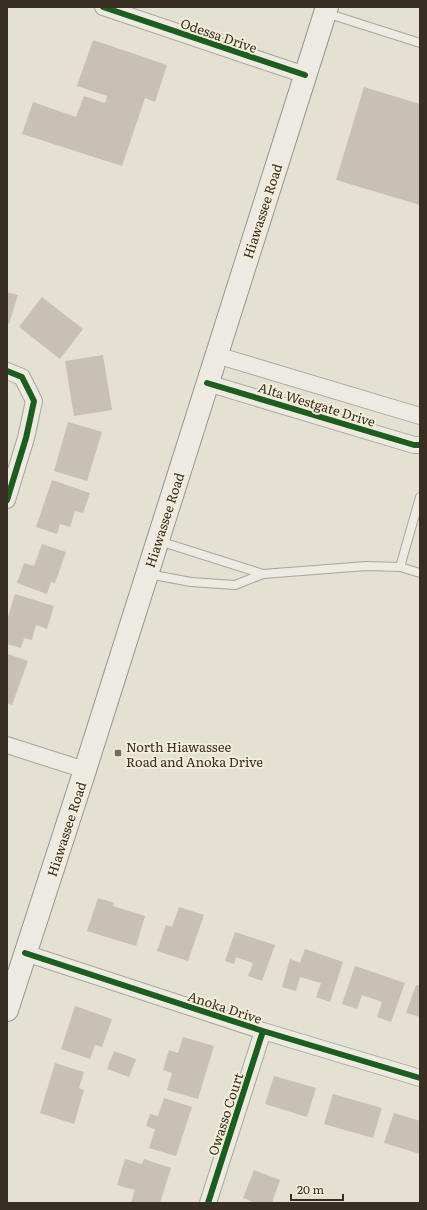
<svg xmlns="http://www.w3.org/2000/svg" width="427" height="1210" font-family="Literata,serif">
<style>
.building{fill:#c7c0b3}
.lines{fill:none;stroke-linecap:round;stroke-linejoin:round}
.lane-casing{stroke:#aaa59a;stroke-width:10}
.street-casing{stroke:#aaa59a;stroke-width:18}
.secondary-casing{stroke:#99958a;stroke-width:24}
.lane{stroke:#eceae3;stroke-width:8}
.street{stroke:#eceae3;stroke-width:16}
.secondary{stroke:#eceae3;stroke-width:22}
.cycleway-casing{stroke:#f3edda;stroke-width:8}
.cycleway{stroke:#1b5e20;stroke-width:6}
.poi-dot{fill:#746d60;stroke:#f3edda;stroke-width:1.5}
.labels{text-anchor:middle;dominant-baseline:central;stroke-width:4;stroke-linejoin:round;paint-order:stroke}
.street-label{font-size:13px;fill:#382f22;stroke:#f3edda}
.poi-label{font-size:13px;fill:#382f22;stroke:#f3edda;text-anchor:start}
</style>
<rect width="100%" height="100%" fill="#e4e0d2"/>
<!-- building -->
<path class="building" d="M 93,40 L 167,65 L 155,102 L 145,98 L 122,166 L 22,134 L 33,102 L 76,117 L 84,96 L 105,103 L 107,96 L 77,86 Z
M 364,87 L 420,104 L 420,205 L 336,180 Z
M 7,292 L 18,295 L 9,324 L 7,323 Z
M 42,297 L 83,329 L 60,359 L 19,327 Z
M 103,355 L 112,410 L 74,416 L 65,361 Z
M 68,422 L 102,432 L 87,481 L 54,471 Z
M 52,480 L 90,493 L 83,513 L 75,511 L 70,527 L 60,524 L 57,534 L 36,527 Z
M 42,544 L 66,552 L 55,583 L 51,582 L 47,594 L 17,583 L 24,563 L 34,566 Z
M 15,594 L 54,606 L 47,629 L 36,625 L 32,640 L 24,638 L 21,648 L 7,644 L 7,620 Z
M 8,654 L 28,661 L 12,705 L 7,703 Z
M 98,898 L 114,903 L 113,906 L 145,916 L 136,946 L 87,931 Z
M 179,907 L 204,915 L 188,961 L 157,951 L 166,925 L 172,927 Z
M 235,932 L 275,945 L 262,981 L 248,976 L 253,963 L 236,957 L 234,964 L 225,961 Z
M 305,949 L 343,962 L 330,1002 L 316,997 L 321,983 L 300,977 L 296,991 L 282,987 L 290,959 L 300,963 Z
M 355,966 L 405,983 L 391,1022 L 377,1017 L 382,1002 L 362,995 L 357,1009 L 342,1004 Z
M 416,985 L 420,986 L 420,1017 L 406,1013 Z
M 75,1006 L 112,1019 L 102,1047 L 95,1045 L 90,1059 L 61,1049 Z
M 183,1037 L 214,1046 L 198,1099 L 167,1090 L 172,1073 L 163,1070 L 169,1050 L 178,1053 Z
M 114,1051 L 136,1059 L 129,1077 L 107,1069 Z
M 55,1063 L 84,1072 L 79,1088 L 84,1090 L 74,1124 L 40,1113 Z
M 274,1076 L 316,1088 L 307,1117 L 265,1104 Z
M 333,1094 L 382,1108 L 373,1138 L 324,1124 Z
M 164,1098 L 192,1107 L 176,1156 L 149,1148 L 155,1129 L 146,1126 L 150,1114 L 158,1116 Z
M 394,1113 L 420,1121 L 420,1154 L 384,1143 Z
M 125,1159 L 142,1164 L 144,1159 L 171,1168 L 160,1203 L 131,1203 L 135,1190 L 117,1185 Z
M 254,1170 L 280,1180 L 272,1203 L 256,1203 L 243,1198 Z"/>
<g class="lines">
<defs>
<path id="lane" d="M 326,13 L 420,43
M 159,541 L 263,574
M 400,567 L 420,497
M 148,574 L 191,582 L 235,585 L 263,574 L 366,566 L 400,567 L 420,573"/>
<path id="street" d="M 103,7 L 305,75
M 216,355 L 420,416
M 7,371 L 22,377 L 34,401 L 26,438 L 7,500
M 207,383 L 414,445 L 420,445
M 7,745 L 85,770
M 25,953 L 263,1031 L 420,1078
M 208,1203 L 263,1031"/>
<path id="secondary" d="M 7,1010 L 85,770 L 327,7"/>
</defs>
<!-- lane casing -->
<use href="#lane" class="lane-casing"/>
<!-- street casing -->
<use href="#street" class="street-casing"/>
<!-- secondary casing -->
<use href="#secondary" class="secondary-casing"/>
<!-- lane -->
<use href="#lane" class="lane"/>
<!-- street -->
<use href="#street" class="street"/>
<!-- secondary -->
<use href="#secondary" class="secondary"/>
<defs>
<path id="cycleway" d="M 103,7 L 305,75
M 7,371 L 22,377 L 34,401 L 26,438 L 7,500
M 207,383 L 414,445 L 420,445
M 25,953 L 263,1031 L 420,1078
M 208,1203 L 263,1031"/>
</defs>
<!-- cycleway casing -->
<use href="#cycleway" class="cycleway-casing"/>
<!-- cycleway -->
<use href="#cycleway" class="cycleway"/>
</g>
<!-- markers -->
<rect class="poi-dot" x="114" y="749" width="8" height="8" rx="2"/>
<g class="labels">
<!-- street labels -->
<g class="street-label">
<text transform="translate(219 35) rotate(19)">Odessa Drive</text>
<text transform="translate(262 211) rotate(-72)">Hiawassee Road</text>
<text transform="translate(317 404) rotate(17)">Alta Westgate Drive</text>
<text transform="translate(164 520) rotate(-72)">Hiawassee Road</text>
<text transform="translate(66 829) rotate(-72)">Hiawassee Road</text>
<text transform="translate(225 1007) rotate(18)">Anoka Drive</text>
<text transform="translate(225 1114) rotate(-72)">Owasso Court</text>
</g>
<!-- poi labels -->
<g class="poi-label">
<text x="126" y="746">North Hiawassee<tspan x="126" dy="15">Road and Anoka Drive</tspan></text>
</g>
</g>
<!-- border -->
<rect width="427" height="1210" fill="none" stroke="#382f22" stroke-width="16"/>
<!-- scale -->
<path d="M291 1194v6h52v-6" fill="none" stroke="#382f22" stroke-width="2"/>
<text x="297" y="1194" font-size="12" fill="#382f22" stroke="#f3edda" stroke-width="3" paint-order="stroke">20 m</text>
</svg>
